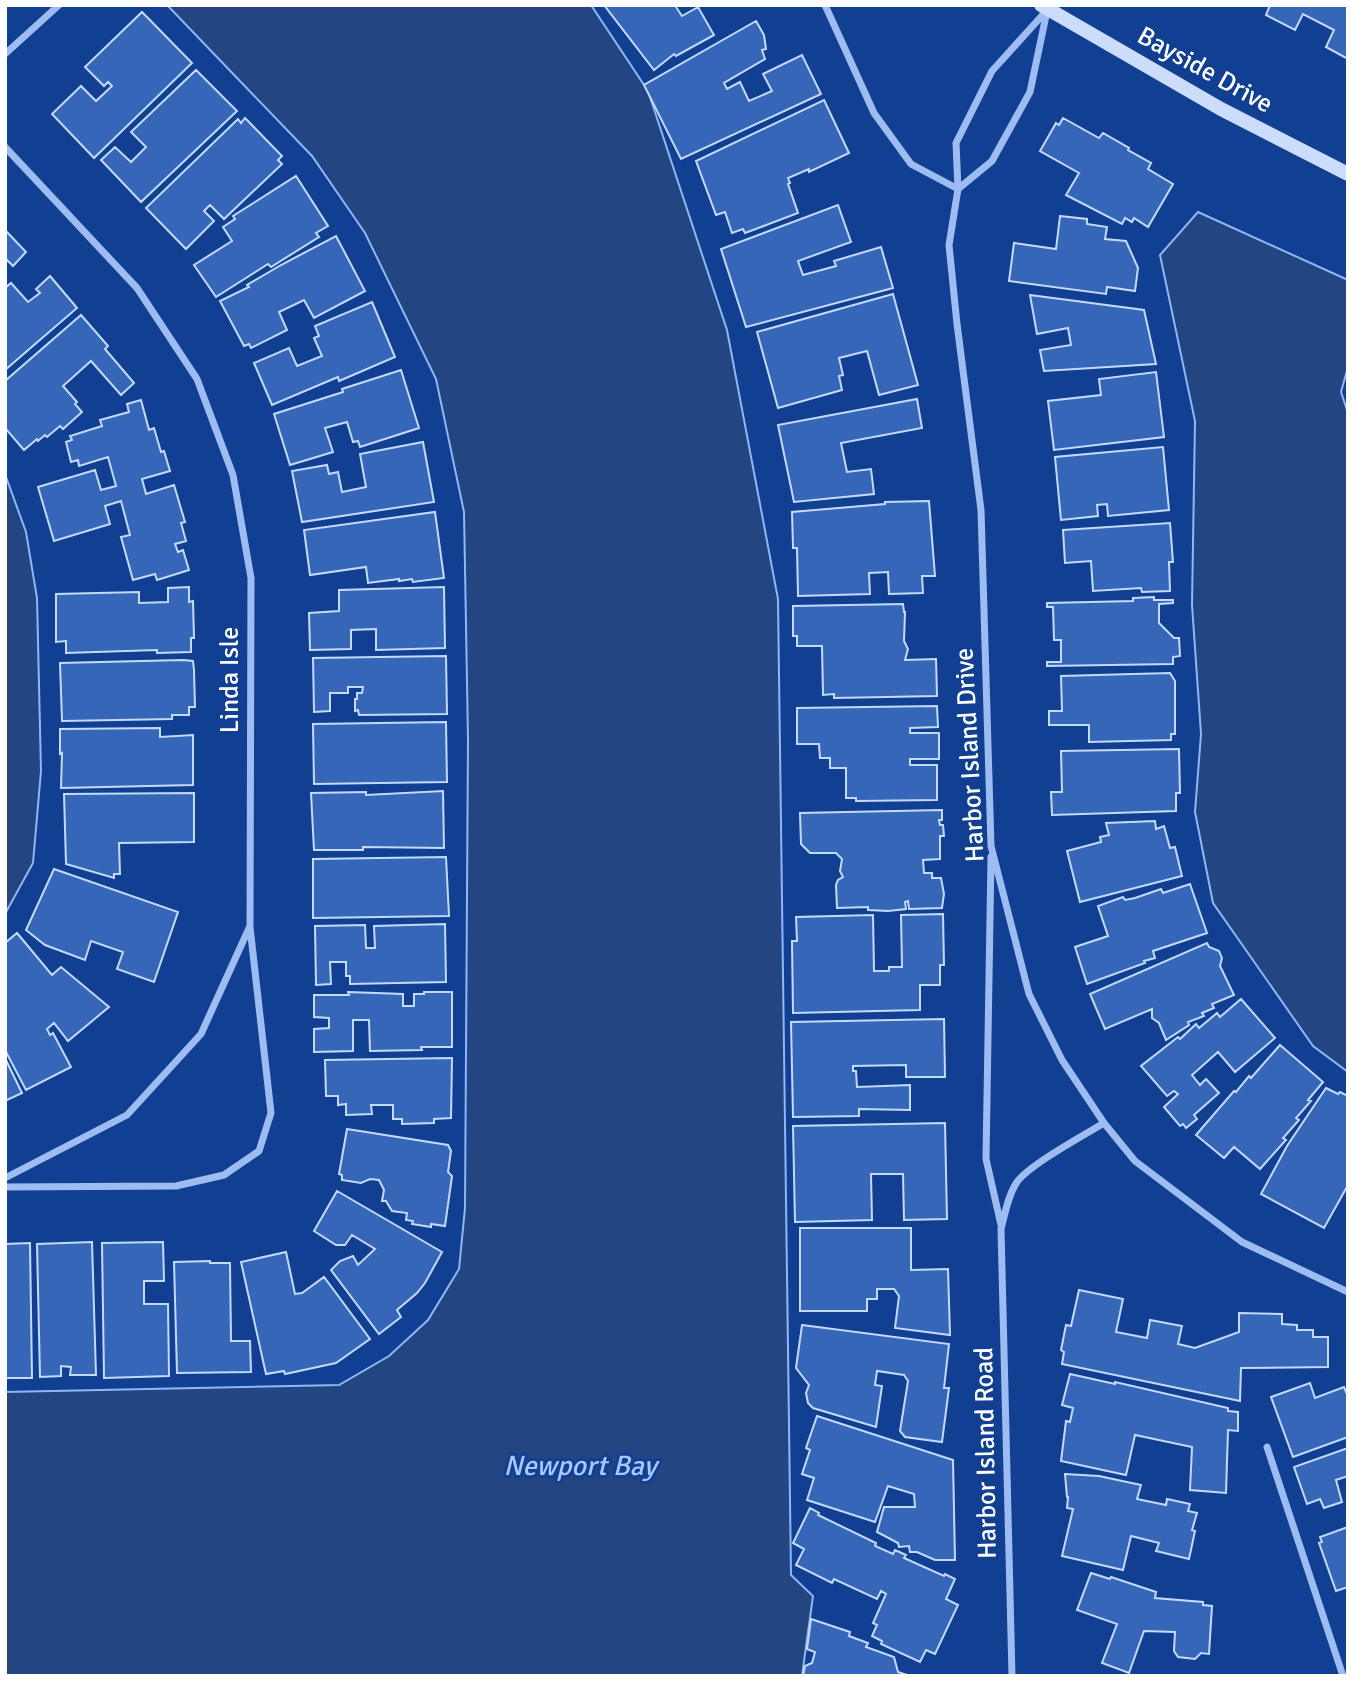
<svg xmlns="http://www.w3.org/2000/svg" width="1353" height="1681" font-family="Signika,sans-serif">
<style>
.water{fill:#234683;stroke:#8eb7f6;stroke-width:2}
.building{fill:#3566b8;stroke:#c4dafd;stroke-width:2}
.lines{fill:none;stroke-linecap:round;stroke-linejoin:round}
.street{stroke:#9dbdf2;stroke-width:7}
.secondary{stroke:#ccddfc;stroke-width:14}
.labels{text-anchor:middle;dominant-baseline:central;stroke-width:6;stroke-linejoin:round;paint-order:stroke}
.street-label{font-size:26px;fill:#fff;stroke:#113f91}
.water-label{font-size:28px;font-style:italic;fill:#a9c8f9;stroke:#113f91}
</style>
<rect width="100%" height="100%" fill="#113f91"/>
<!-- water -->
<path class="water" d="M 167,5 L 591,5 L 648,91 L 727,330 L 778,599 L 791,1575 L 813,1596 L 802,1676 L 5,1676 L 5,1392 L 339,1385 L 389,1356 L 428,1320 L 459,1269 L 465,1208 L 468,739 L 464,512 L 436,379 L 365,233 L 312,156 Z
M 1198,212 L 1348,280 L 1348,367 L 1341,392 L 1348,413 L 1348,1072 L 1313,1046 L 1213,903 L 1195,812 L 1201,734 L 1192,605 L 1195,421 L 1160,255 Z
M 5,474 L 26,532 L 37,598 L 41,771 L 33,863 L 5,914 Z"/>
<!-- building -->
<path class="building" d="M 604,5 L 678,5 L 676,7 L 682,16 L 698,7 L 714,35 L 676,56 L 674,54 L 654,70 Z
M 1270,5 L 1348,5 L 1348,59 L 1326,47 L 1334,30 L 1303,14 L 1295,30 L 1266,15 Z
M 142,12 L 192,63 L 94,158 L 52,114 L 81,86 L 96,101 L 112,86 L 108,82 L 104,86 L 85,67 Z
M 756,21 L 764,35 L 766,49 L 762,50 L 765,59 L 724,83 L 727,89 L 740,82 L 749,101 L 772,91 L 763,74 L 802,55 L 821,94 L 681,159 L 644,85 Z
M 196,70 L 237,111 L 141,202 L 101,160 L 115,147 L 131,162 L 146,147 L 131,132 Z
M 824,100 L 849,153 L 809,172 L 809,169 L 788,178 L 790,183 L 788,184 L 798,213 L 745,233 L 743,229 L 732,233 L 725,212 L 716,215 L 696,161 Z
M 245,118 L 282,156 L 278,160 L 282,164 L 224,219 L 210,205 L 204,211 L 214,221 L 186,249 L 146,208 L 238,119 L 241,123 Z
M 1063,118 L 1099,138 L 1103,133 L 1129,148 L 1128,150 L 1151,163 L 1148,169 L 1173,184 L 1148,227 L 1134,218 L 1132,222 L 1125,218 L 1122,224 L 1066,195 L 1079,173 L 1040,151 L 1056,123 L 1059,125 Z
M 296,176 L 328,226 L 316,233 L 319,237 L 271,267 L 268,264 L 216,297 L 194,265 L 232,241 L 223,227 L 235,219 L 233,216 Z
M 838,205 L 851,242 L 798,261 L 803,275 L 836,266 L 834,261 L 881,247 L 893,288 L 746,327 L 721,249 Z
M 1060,216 L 1087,219 L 1087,224 L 1107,227 L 1105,239 L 1126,241 L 1138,268 L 1135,291 L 1107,287 L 1106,294 L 1009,281 L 1014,243 L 1056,249 Z
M 5,230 L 26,252 L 13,266 L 5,258 Z
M 336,236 L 365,291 L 314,318 L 304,300 L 279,312 L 287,330 L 251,348 L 249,344 L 244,346 L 220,301 L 249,287 L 247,285 L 281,265 Z
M 50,276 L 77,308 L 5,370 L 5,288 L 11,283 L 28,302 L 40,293 L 36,289 Z
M 893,294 L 918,385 L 879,395 L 867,351 L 839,358 L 843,375 L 839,376 L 842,390 L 778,408 L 757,332 Z
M 1030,295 L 1144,310 L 1156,364 L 1044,371 L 1040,350 L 1071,345 L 1068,328 L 1037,334 Z
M 372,302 L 395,357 L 339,381 L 338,377 L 272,405 L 254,363 L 289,348 L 297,366 L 322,356 L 314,338 L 319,336 L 315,326 Z
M 81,315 L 108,346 L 105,349 L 134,383 L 121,395 L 91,361 L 63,386 L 77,402 L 75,404 L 82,412 L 63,429 L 60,426 L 47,437 L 45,435 L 38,441 L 37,439 L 24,450 L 5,428 L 5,381 Z
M 401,370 L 419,428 L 360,447 L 358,441 L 353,442 L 347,422 L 325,428 L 333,452 L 290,465 L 274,414 L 343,392 L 342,389 Z
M 1156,372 L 1164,437 L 1054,450 L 1048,401 L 1101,395 L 1099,379 Z
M 917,399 L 922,428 L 841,443 L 847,472 L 871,469 L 874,494 L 794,502 L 778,425 Z
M 141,400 L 149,430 L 154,428 L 161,452 L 164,451 L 170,471 L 142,479 L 146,494 L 174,485 L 185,522 L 181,523 L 186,541 L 175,544 L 178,552 L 183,550 L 189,570 L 157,580 L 155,574 L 133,580 L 121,537 L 130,535 L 121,501 L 105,506 L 110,524 L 54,541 L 38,487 L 95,470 L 101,490 L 116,486 L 108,457 L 79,466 L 78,460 L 71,462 L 66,442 L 72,440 L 70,436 L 102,426 L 100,420 L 129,412 L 127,404 Z
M 423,442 L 434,502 L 302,522 L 292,471 L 327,465 L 329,474 L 338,472 L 342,492 L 366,487 L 360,454 Z
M 1163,447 L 1169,510 L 1108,516 L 1107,504 L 1097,505 L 1098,516 L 1061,520 L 1055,457 Z
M 929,501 L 935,576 L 922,576 L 923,593 L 889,594 L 888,572 L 869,573 L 870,594 L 798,596 L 797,548 L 793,548 L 792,512 L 885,504 L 885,502 Z
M 435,512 L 444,578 L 413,582 L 412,579 L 399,581 L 399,579 L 368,583 L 366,567 L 310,575 L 304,530 Z
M 1170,523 L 1173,562 L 1169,562 L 1170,591 L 1142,592 L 1141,588 L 1093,591 L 1091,561 L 1065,563 L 1063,530 Z
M 189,587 L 189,602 L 193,601 L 194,638 L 191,638 L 191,652 L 157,653 L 157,650 L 66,653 L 66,641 L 56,642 L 56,594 L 139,592 L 139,603 L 168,602 L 168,588 Z
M 444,587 L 445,648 L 376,650 L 376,629 L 351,630 L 351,649 L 310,650 L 309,613 L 339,611 L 339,590 Z
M 1154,597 L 1154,600 L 1173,600 L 1173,603 L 1159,604 L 1159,623 L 1174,638 L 1179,638 L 1180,656 L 1173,657 L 1173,664 L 1047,666 L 1047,662 L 1061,662 L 1061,640 L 1054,640 L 1053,607 L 1047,607 L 1047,603 L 1133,601 L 1133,598 Z
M 903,604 L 904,612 L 905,612 L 904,641 L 908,649 L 905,660 L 936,659 L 937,696 L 834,698 L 834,694 L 823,695 L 822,646 L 797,646 L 797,636 L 793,636 L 793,606 Z
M 446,656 L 447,714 L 359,715 L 358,710 L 355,711 L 355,699 L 357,699 L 357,693 L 362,693 L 363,687 L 348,687 L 348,693 L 330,693 L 330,711 L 314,712 L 313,658 Z
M 183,660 L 193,661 L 194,670 L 195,707 L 189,707 L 189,715 L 172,715 L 172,719 L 62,721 L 60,663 Z
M 1170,673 L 1175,681 L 1175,734 L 1171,734 L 1171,740 L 1089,742 L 1089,725 L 1049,725 L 1049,711 L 1062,711 L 1061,676 Z
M 937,706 L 938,727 L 910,728 L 910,733 L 939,733 L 939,759 L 910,759 L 910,765 L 937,765 L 937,800 L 856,801 L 856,798 L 846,798 L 846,768 L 830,768 L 830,758 L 820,758 L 819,744 L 797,744 L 797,708 Z
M 446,722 L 447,782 L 314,784 L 313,724 Z
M 160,728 L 160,737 L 193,735 L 193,785 L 61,788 L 62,753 L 60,754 L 60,729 Z
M 1179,749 L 1180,793 L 1176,793 L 1176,811 L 1052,815 L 1051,792 L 1062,792 L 1061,751 Z
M 443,791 L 444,848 L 363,847 L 363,850 L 314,850 L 311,793 L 366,792 L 366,795 Z
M 194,793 L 194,842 L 119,843 L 120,874 L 114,874 L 114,878 L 66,864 L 64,794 Z
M 942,810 L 942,820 L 939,820 L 940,825 L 943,825 L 944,836 L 940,836 L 940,859 L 923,860 L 924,873 L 932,873 L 932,878 L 941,878 L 944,894 L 942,908 L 909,909 L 908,901 L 905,902 L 906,909 L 888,911 L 868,910 L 868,907 L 837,908 L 836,885 L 838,880 L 843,877 L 840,871 L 842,859 L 836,853 L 810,853 L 801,844 L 800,813 Z
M 1155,821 L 1156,829 L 1164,826 L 1170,848 L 1175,847 L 1182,876 L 1080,902 L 1067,851 L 1101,842 L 1100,837 L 1109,835 L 1106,823 Z
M 446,857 L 449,916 L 313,918 L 313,859 Z
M 54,869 L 178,912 L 154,982 L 117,969 L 123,952 L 91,941 L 85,960 L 45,945 L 26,930 Z
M 1190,884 L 1207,933 L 1153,951 L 1155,958 L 1144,961 L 1145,963 L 1087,984 L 1075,947 L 1108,936 L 1098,906 L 1123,897 L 1125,900 L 1135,898 L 1161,889 L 1163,893 Z
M 943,914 L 944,965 L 940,965 L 940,985 L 920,985 L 920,1010 L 793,1013 L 792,941 L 797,941 L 796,917 L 873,915 L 874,971 L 889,971 L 889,967 L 902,967 L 901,915 Z
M 445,924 L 446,982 L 350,984 L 350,976 L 346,976 L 346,962 L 330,962 L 331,984 L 316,985 L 315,926 L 365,925 L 366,948 L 375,948 L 374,926 Z
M 17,933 L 52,975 L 61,967 L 109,1007 L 68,1041 L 54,1023 L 47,1029 L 50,1035 L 53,1033 L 71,1067 L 26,1090 L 5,1050 L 5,943 Z
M 1207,943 L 1209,947 L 1219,951 L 1222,958 L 1220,966 L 1234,995 L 1212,1004 L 1214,1008 L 1202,1013 L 1204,1016 L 1188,1022 L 1189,1025 L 1166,1040 L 1159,1023 L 1152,1018 L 1152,1009 L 1105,1029 L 1090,994 Z
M 348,992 L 403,994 L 403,1006 L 414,1006 L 414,994 L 424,994 L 424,992 L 452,992 L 452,1047 L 421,1047 L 422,1050 L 370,1051 L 369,1020 L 353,1020 L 353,1051 L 314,1052 L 314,1029 L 329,1028 L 329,1018 L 314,1017 L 314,995 L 349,995 Z
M 1241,999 L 1275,1038 L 1235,1072 L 1218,1052 L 1192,1075 L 1200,1085 L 1206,1079 L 1219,1093 L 1194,1115 L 1197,1119 L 1186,1128 L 1183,1124 L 1180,1126 L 1164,1107 L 1178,1094 L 1174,1091 L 1167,1096 L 1141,1066 L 1178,1037 L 1180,1039 L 1196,1024 L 1199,1028 L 1217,1013 L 1220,1017 Z
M 944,1019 L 945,1077 L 906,1077 L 906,1065 L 853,1066 L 853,1071 L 856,1071 L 857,1087 L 910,1085 L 910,1110 L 859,1109 L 859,1116 L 793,1117 L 791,1022 Z
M 1280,1045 L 1323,1082 L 1308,1100 L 1311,1101 L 1296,1118 L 1299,1120 L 1283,1138 L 1286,1140 L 1260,1169 L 1234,1147 L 1224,1158 L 1196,1135 L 1234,1091 L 1236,1092 L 1249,1076 L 1251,1078 Z
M 5,1058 L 22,1093 L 5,1101 Z
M 452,1058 L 451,1118 L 434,1119 L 434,1123 L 402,1124 L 402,1119 L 393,1119 L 393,1105 L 371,1105 L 372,1114 L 346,1115 L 346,1104 L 338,1105 L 338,1096 L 326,1096 L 325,1060 Z
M 1326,1088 L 1338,1094 L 1340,1092 L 1348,1096 L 1348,1185 L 1324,1228 L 1261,1194 L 1287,1146 Z
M 945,1123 L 947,1219 L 904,1220 L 903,1174 L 871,1174 L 872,1220 L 795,1222 L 793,1126 Z
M 347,1129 L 448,1145 L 451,1151 L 448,1172 L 452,1176 L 445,1226 L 431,1224 L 431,1227 L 412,1224 L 413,1221 L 406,1220 L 407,1213 L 392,1211 L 386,1201 L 382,1201 L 384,1190 L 379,1180 L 370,1179 L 361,1183 L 342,1180 L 342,1175 L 339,1174 Z
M 337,1191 L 442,1252 L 425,1283 L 417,1293 L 397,1310 L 401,1317 L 379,1334 L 331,1270 L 340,1261 L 353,1256 L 358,1265 L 375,1249 L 352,1235 L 345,1245 L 336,1245 L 314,1231 Z
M 800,1228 L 911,1228 L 911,1270 L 948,1269 L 950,1335 L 895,1328 L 899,1296 L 894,1289 L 877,1289 L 877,1299 L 867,1299 L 867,1311 L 800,1311 Z
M 92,1242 L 96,1375 L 70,1375 L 71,1367 L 61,1366 L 61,1376 L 40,1377 L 37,1244 Z
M 163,1242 L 164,1281 L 144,1281 L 144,1304 L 168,1304 L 169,1376 L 104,1378 L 102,1243 Z
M 30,1243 L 32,1378 L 5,1378 L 5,1244 Z
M 286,1252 L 295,1294 L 302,1293 L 324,1277 L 370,1339 L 336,1363 L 285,1374 L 284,1371 L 266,1374 L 241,1262 Z
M 210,1261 L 210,1263 L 230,1263 L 231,1341 L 250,1341 L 251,1372 L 177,1373 L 174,1262 Z
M 1079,1290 L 1123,1299 L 1116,1332 L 1147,1338 L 1150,1320 L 1182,1326 L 1178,1344 L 1195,1348 L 1239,1332 L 1239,1313 L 1282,1314 L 1282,1324 L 1297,1325 L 1297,1330 L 1313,1330 L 1313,1337 L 1328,1337 L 1328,1367 L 1241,1368 L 1240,1401 L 1062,1364 L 1064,1352 L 1061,1350 L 1066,1325 L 1071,1326 Z
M 802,1325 L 949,1344 L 944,1388 L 949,1388 L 942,1442 L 905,1437 L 900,1431 L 908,1381 L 904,1375 L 877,1371 L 875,1385 L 882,1386 L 876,1427 L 813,1408 L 808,1403 L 806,1393 L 809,1385 L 796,1368 Z
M 1070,1374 L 1115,1384 L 1115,1382 L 1228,1408 L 1228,1411 L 1238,1412 L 1238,1431 L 1228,1430 L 1226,1493 L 1190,1490 L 1192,1447 L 1135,1435 L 1126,1475 L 1061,1461 L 1066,1421 L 1070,1422 L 1073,1408 L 1062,1405 Z
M 1310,1383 L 1315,1398 L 1344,1387 L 1348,1397 L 1348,1437 L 1293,1457 L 1271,1397 Z
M 817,1416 L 953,1460 L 955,1560 L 935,1560 L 917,1552 L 910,1552 L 909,1546 L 899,1547 L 898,1543 L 877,1532 L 884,1507 L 915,1507 L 914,1494 L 888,1486 L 875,1522 L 807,1500 L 814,1478 L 802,1474 L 810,1450 L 806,1448 Z
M 1348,1448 L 1348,1476 L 1336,1480 L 1342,1502 L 1324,1508 L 1320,1499 L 1307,1504 L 1294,1467 Z
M 1065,1474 L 1099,1476 L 1141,1485 L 1137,1499 L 1166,1505 L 1167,1499 L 1190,1504 L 1188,1511 L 1197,1513 L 1192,1530 L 1195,1531 L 1189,1559 L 1156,1551 L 1159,1543 L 1131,1536 L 1123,1570 L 1062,1556 L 1073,1509 L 1067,1508 L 1068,1497 L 1067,1497 Z
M 810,1508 L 819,1513 L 818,1515 L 876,1543 L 875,1546 L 893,1554 L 895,1550 L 906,1555 L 904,1558 L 944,1576 L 945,1574 L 955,1579 L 946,1599 L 958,1605 L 935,1654 L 926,1650 L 920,1662 L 881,1644 L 882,1641 L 872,1636 L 877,1625 L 873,1623 L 886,1594 L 881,1591 L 877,1599 L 834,1579 L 832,1583 L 796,1565 L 804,1549 L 793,1543 Z
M 1348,1527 L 1348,1587 L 1336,1591 L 1319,1543 L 1322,1542 L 1320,1537 Z
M 1091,1573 L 1110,1579 L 1111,1577 L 1156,1592 L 1155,1598 L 1203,1602 L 1203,1605 L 1212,1606 L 1209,1654 L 1201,1653 L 1195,1659 L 1178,1657 L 1174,1651 L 1175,1632 L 1144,1631 L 1129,1673 L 1102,1663 L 1117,1624 L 1077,1610 Z
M 811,1619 L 850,1632 L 849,1636 L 868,1643 L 866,1647 L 894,1657 L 898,1672 L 910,1676 L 803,1676 L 805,1666 L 812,1663 L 815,1652 L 807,1649 Z"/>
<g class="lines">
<!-- street -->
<path class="street" d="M 825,5 L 874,113 L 911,164 L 958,189
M 1048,9 L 992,71 L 956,143 L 958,189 L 949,245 L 957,324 L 981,510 L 991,846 L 1029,994 L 1062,1060 L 1104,1123 L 1135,1161 L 1242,1242 L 1348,1292
M 5,54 L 59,5
M 5,147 L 137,288 L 197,379 L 233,475 L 251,578 L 250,926 L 201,1034 L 127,1115 L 5,1178
M 958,189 L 992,161 L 1030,92 L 1047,11
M 991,857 L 986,1159 L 1001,1225
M 5,1187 L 176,1186 L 224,1175 L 259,1151 L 271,1113 L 250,927
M 1267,1447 L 1343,1676
M 1012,1676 L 1001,1229 C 1005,1214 1008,1195 1017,1182 C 1029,1165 1084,1135 1104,1123"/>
<!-- secondary -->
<path class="secondary" d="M 1041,5 L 1221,109 L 1348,174"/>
</g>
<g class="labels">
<!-- street labels -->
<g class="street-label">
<text transform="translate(1205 70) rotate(29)">Bayside Drive</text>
<text transform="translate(230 680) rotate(-90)">Linda Isle</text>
<text transform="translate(970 755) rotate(-93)">Harbor Island Drive</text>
<text transform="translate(986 1453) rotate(-91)">Harbor Island Road</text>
</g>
<!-- water labels -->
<g class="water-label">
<text x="580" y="1466">Newport Bay</text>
</g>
</g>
<!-- border -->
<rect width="1353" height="1681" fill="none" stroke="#ffffff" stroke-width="14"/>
</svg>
